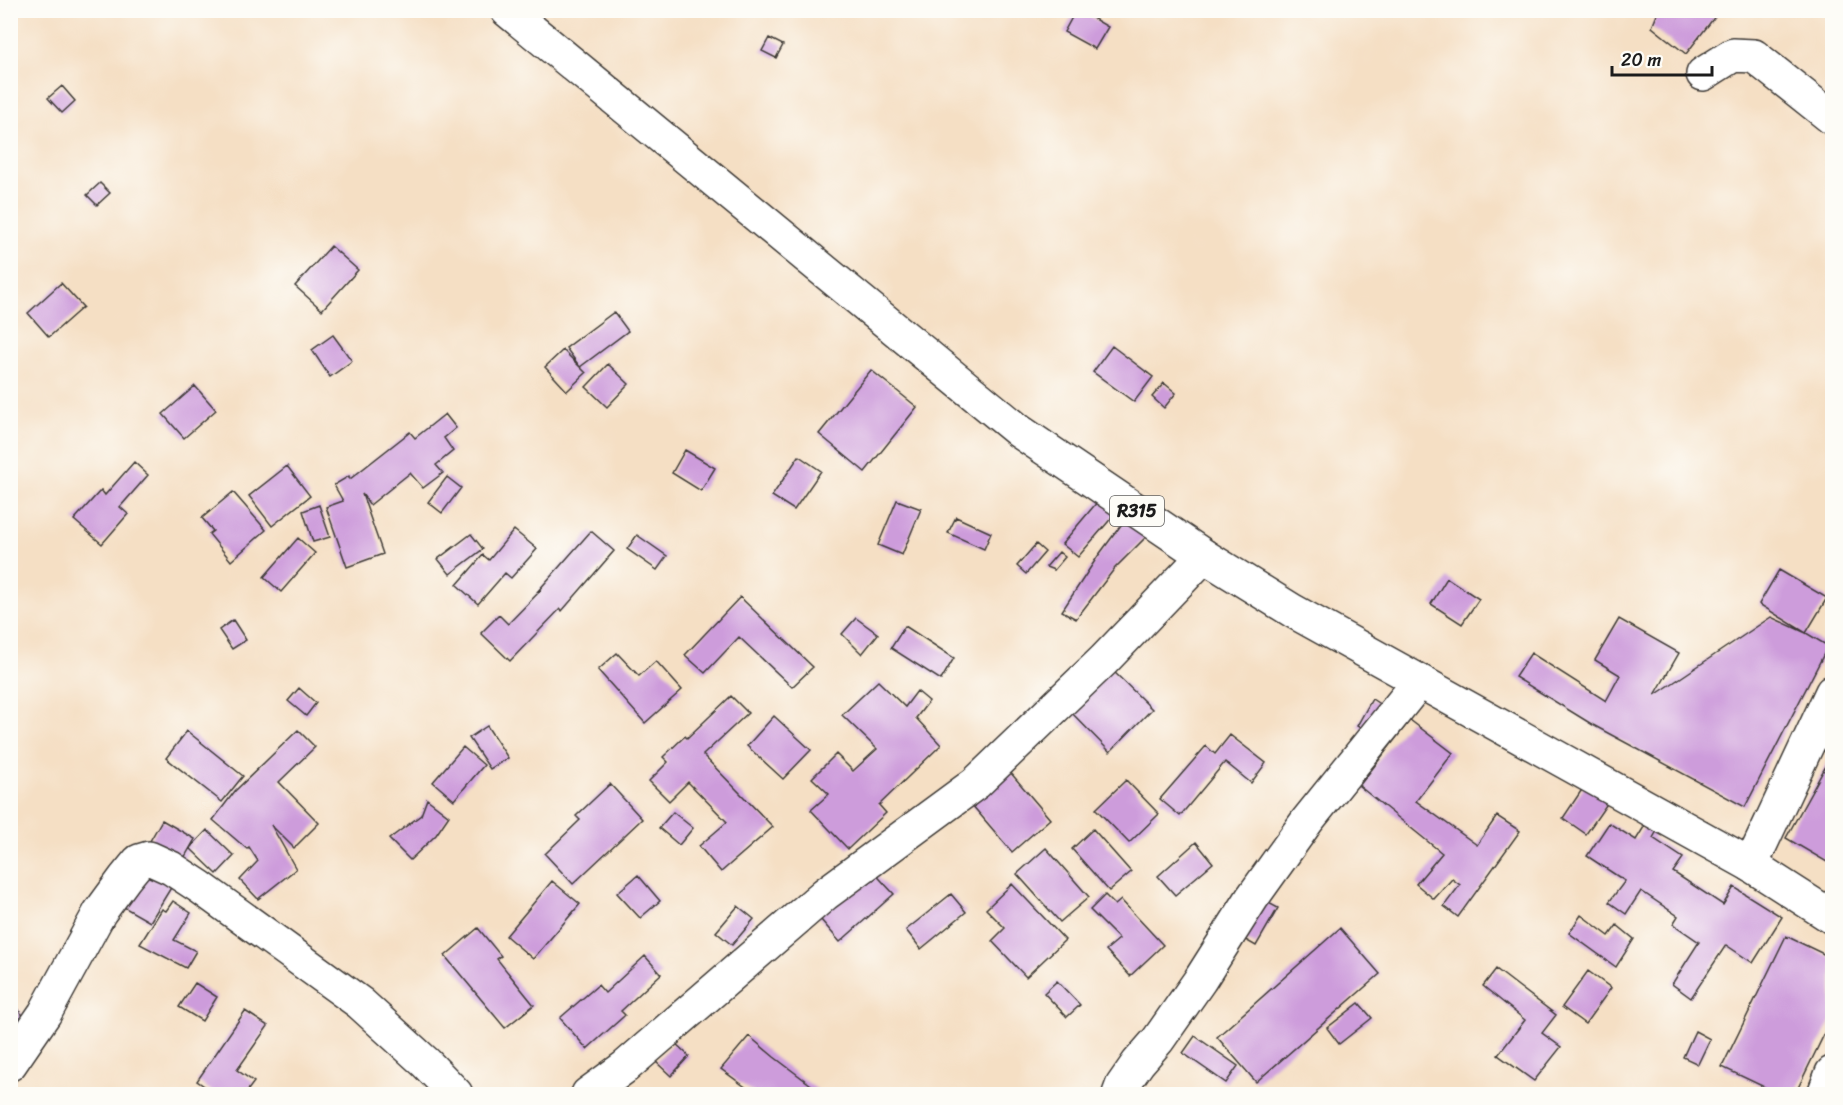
<svg xmlns="http://www.w3.org/2000/svg" width="1843" height="1105" font-family="Sriracha,sans-serif">
<style>
.building{fill:#cd9cdb}
.lines{fill:none;stroke-linecap:round;stroke-linejoin:round}
.minor-casing{stroke:#3d3935;stroke-width:36}
.major-casing{stroke:#3d3935;stroke-width:36}
.minor{stroke:#fff;stroke-width:33}
.major{stroke:#fff;stroke-width:33}
.labels{text-anchor:middle;dominant-baseline:central;stroke-width:4.5;stroke-linejoin:round;paint-order:stroke}
.shield{fill:#fdfcf7;stroke:#605f5e;stroke-width:1.5}
.shield-label{font-size:18px;font-weight:bold;fill:#1c1c1c}
</style>
<rect width="100%" height="100%" fill="#fdfcf7"/>
<filter id="ink" filterUnits="userSpaceOnUse"><feTurbulence type="fractalNoise" baseFrequency=".0167" numOctaves="2"/><feDisplacementMap in="SourceGraphic" scale="12" xChannelSelector="R" yChannelSelector="G"/><feConvolveMatrix kernelMatrix="1 2 1 2 8 2 1 2 1" color-interpolation-filters="sRGB"/></filter>
<filter id="wash" filterUnits="userSpaceOnUse"><feTurbulence type="fractalNoise" baseFrequency=".008" numOctaves="4" result="noise"/><feDisplacementMap in="SourceGraphic" scale="24" xChannelSelector="R" yChannelSelector="G"/><feGaussianBlur stdDeviation="1.35" result="paint"/><feColorMatrix in="noise" values="0 0 0 0 0 0 0 0 0 0 0 0 0 0 0 0 0 1.4 0 .05"/><feComposite in="paint" operator="in"/></filter>
<g filter="url(#wash)">
<rect width="100%" height="100%" fill="#f5dfc4"/>
<g id="blocks">
<!-- building -->
<path class="building" d="M 1076,10 L 1079,10 L 1108,27 L 1095,49 L 1064,32 Z
M 1659,10 L 1720,10 L 1686,54 L 1652,27 Z
M 769,38 L 783,45 L 776,58 L 762,51 Z
M 62,86 L 75,101 L 62,113 L 48,98 Z
M 100,183 L 110,193 L 97,205 L 87,195 Z
M 331,246 L 358,270 L 322,310 L 295,286 Z
M 61,283 L 83,307 L 49,337 L 28,313 Z
M 614,312 L 628,331 L 580,367 L 566,348 Z
M 333,335 L 352,361 L 330,377 L 312,350 Z
M 1112,346 L 1153,377 L 1134,402 L 1093,372 Z
M 563,350 L 586,373 L 567,391 L 545,367 Z
M 608,364 L 629,384 L 607,407 L 586,387 Z
M 871,370 L 917,407 L 865,472 L 819,434 Z
M 1164,383 L 1176,393 L 1164,408 L 1152,397 Z
M 195,386 L 216,410 L 184,438 L 163,414 Z
M 445,414 L 456,428 L 444,438 L 453,451 L 436,465 L 443,473 L 423,488 L 410,473 L 370,505 L 362,494 L 383,554 L 347,567 L 326,507 L 343,501 L 334,485 L 349,476 L 350,479 L 410,432 L 415,438 Z
M 685,450 L 715,468 L 701,491 L 672,473 Z
M 799,456 L 821,471 L 794,510 L 772,496 Z
M 134,462 L 148,475 L 120,507 L 128,514 L 102,544 L 74,520 L 101,490 L 105,495 Z
M 287,466 L 310,496 L 272,526 L 249,496 Z
M 447,477 L 461,488 L 442,513 L 428,502 Z
M 233,492 L 266,530 L 231,561 L 209,534 L 213,531 L 202,518 Z
M 1104,494 L 1120,508 L 1078,557 L 1062,544 Z
M 897,500 L 921,509 L 902,555 L 878,545 Z
M 319,505 L 330,537 L 313,542 L 303,511 Z
M 1130,513 L 1154,529 L 1115,568 L 1076,619 L 1062,611 L 1098,556 Z
M 956,517 L 991,533 L 984,549 L 948,533 Z
M 514,530 L 537,549 L 511,578 L 505,573 L 478,604 L 457,585 L 483,555 L 489,560 Z
M 591,531 L 614,551 L 562,611 L 560,609 L 510,661 L 481,633 L 499,615 L 508,624 L 541,590 L 538,591 Z
M 471,534 L 483,549 L 450,574 L 438,559 Z
M 637,535 L 667,556 L 657,570 L 627,549 Z
M 298,538 L 315,553 L 281,592 L 264,577 Z
M 1036,544 L 1045,552 L 1026,574 L 1017,566 Z
M 1059,552 L 1065,557 L 1054,570 L 1046,567 Z
M 1779,570 L 1827,598 L 1806,633 L 1828,646 L 1745,807 L 1593,725 L 1515,677 L 1531,653 L 1606,701 L 1620,675 L 1595,660 L 1619,619 L 1679,653 L 1655,695 L 1771,617 L 1806,633 L 1759,604 Z
M 1447,578 L 1479,599 L 1462,624 L 1431,604 Z
M 740,597 L 813,667 L 792,687 L 739,637 L 705,673 L 685,655 Z
M 856,618 L 878,634 L 862,654 L 842,634 Z
M 233,620 L 246,640 L 232,649 L 219,630 Z
M 905,626 L 954,658 L 941,680 L 891,648 Z
M 617,653 L 639,676 L 656,661 L 682,690 L 645,723 L 598,670 Z
M 1109,667 L 1152,709 L 1110,752 L 1068,709 Z
M 878,681 L 905,707 L 917,691 L 929,701 L 916,718 L 941,745 L 879,805 L 886,813 L 848,849 L 811,810 L 829,794 L 812,778 L 836,754 L 853,771 L 877,749 L 842,715 Z
M 299,688 L 316,703 L 306,716 L 288,701 Z
M 731,696 L 748,713 L 703,755 L 773,827 L 721,872 L 699,846 L 727,822 L 688,782 L 669,801 L 649,781 L 668,762 L 663,757 L 685,736 L 687,738 Z
M 1372,699 L 1390,711 L 1374,736 L 1357,726 Z
M 774,716 L 811,750 L 783,779 L 747,746 Z
M 1410,720 L 1453,753 L 1416,801 L 1477,845 L 1497,816 L 1520,831 L 1458,917 L 1444,906 L 1460,885 L 1452,879 L 1434,899 L 1416,884 L 1442,853 L 1359,786 Z
M 487,726 L 508,758 L 490,769 L 469,738 Z
M 298,730 L 315,747 L 279,782 L 319,823 L 294,848 L 271,825 L 296,869 L 258,899 L 240,880 L 258,861 L 249,847 L 247,849 L 213,820 L 235,791 Z
M 187,731 L 243,776 L 222,802 L 166,758 Z
M 1230,735 L 1266,763 L 1251,783 L 1225,762 L 1180,816 L 1160,799 L 1206,746 L 1215,754 Z
M 463,747 L 484,765 L 454,800 L 433,782 Z
M 1832,755 L 1832,865 L 1786,838 Z
M 1004,765 L 1050,819 L 1012,852 L 966,798 Z
M 1589,779 L 1613,795 L 1586,834 L 1563,818 Z
M 1126,780 L 1159,814 L 1129,843 L 1096,809 Z
M 610,784 L 642,819 L 573,884 L 545,854 L 580,820 L 576,816 Z
M 427,799 L 449,816 L 436,835 L 410,860 L 389,839 L 421,815 Z
M 673,812 L 693,828 L 679,845 L 659,828 Z
M 162,820 L 195,839 L 183,860 L 150,841 Z
M 1647,822 L 1658,829 L 1653,838 L 1683,858 L 1673,872 L 1723,905 L 1734,887 L 1782,917 L 1753,963 L 1726,945 L 1691,998 L 1672,984 L 1699,942 L 1673,924 L 1678,916 L 1641,891 L 1626,914 L 1609,902 L 1625,881 L 1587,856 L 1609,823 L 1636,840 Z
M 1093,829 L 1131,872 L 1109,891 L 1072,849 Z
M 207,830 L 234,856 L 217,874 L 190,848 Z
M 1196,842 L 1213,863 L 1175,895 L 1158,876 Z
M 1046,848 L 1089,897 L 1060,922 L 1017,874 Z
M 868,866 L 894,894 L 840,942 L 815,913 Z
M 144,869 L 172,886 L 150,922 L 122,906 Z
M 638,875 L 660,901 L 640,918 L 617,893 Z
M 552,881 L 580,904 L 533,959 L 506,936 Z
M 1012,884 L 1065,940 L 1026,977 L 992,941 L 1005,928 L 986,909 Z
M 951,894 L 966,912 L 921,949 L 906,930 Z
M 1105,895 L 1115,905 L 1121,900 L 1163,945 L 1130,976 L 1106,950 L 1119,939 L 1090,910 Z
M 1263,900 L 1278,908 L 1256,946 L 1242,938 Z
M 173,901 L 191,913 L 174,940 L 196,951 L 186,968 L 140,944 L 162,909 L 166,911 Z
M 738,906 L 754,919 L 732,945 L 716,932 Z
M 1581,915 L 1609,936 L 1617,925 L 1634,939 L 1616,967 L 1569,933 Z
M 478,928 L 501,956 L 497,959 L 534,1005 L 505,1028 L 445,956 Z
M 1340,928 L 1380,974 L 1256,1082 L 1217,1037 Z
M 1786,936 L 1832,958 L 1832,1018 L 1795,1094 L 1779,1094 L 1722,1067 Z
M 645,956 L 661,974 L 621,1011 L 625,1015 L 623,1017 L 587,1049 L 560,1018 L 598,985 L 605,993 Z
M 1496,969 L 1556,1015 L 1542,1033 L 1561,1047 L 1534,1081 L 1498,1055 L 1525,1020 L 1483,986 Z
M 1588,971 L 1611,988 L 1585,1024 L 1562,1007 Z
M 1057,981 L 1080,1005 L 1067,1017 L 1044,993 Z
M 195,983 L 217,997 L 202,1021 L 179,1007 Z
M 10,1001 L 30,1023 L 10,1040 Z
M 1359,1003 L 1372,1018 L 1339,1044 L 1327,1028 Z
M 245,1011 L 268,1026 L 237,1070 L 254,1082 L 245,1094 L 216,1094 L 197,1081 Z
M 1695,1031 L 1710,1039 L 1698,1064 L 1683,1057 Z
M 749,1036 L 774,1057 L 823,1094 L 755,1094 L 721,1069 Z
M 1195,1036 L 1238,1066 L 1226,1083 L 1183,1053 Z
M 674,1042 L 689,1056 L 671,1076 L 656,1062 Z"/>
</g>
</g>
<g filter="url(#ink)">
<use href="#blocks" fill-opacity="0" stroke="#3d3935" stroke-width="1.5"/>
<g class="lines">
<defs>
<path id="minor" d="M 1703,74 L 1733,55 L 1754,56 L 1832,118
M 1751,865 L 1832,692
M 10,1064 L 45,1013 L 100,912 L 125,878 L 139,861 L 149,858 L 171,868 L 200,887 L 360,1003 L 426,1063 L 456,1094
M 588,1094 L 625,1067 L 825,894 L 976,783 L 1104,660 L 1204,556
M 1119,1094 L 1122,1086 L 1138,1063 L 1158,1040 L 1200,980 L 1252,898 L 1307,821 L 1419,682
M 1824,1094 L 1832,1073"/>
<path id="major" d="M 507,10 L 1019,431 L 1204,556 L 1293,611 L 1751,865 L 1832,917"/>
</defs>
<!-- minor casing -->
<use href="#minor" class="minor-casing"/>
<!-- major casing -->
<use href="#major" class="major-casing"/>
<!-- minor -->
<use href="#minor" class="minor"/>
<!-- major -->
<use href="#major" class="major"/>
</g>
</g>
<g class="labels">
<!-- shield labels -->
<rect class="shield" x="1110" y="496" width="54" height="30" rx="4.5"/>
<g class="shield-label">
<text x="1137" y="511">R315</text>
</g>
</g>
<!-- margin -->
<rect width="1843" height="1105" fill="none" stroke="#fdfcf7" stroke-width="36"/>
<!-- scale -->
<path d="M1612 66v9h100v-9" fill="none" stroke="#1c1c1c" stroke-width="3"/>
<text x="1621" y="66" font-size="18" fill="#1c1c1c" stroke="#fdfcf7" stroke-width="4.5" paint-order="stroke">20 m</text>
</svg>
